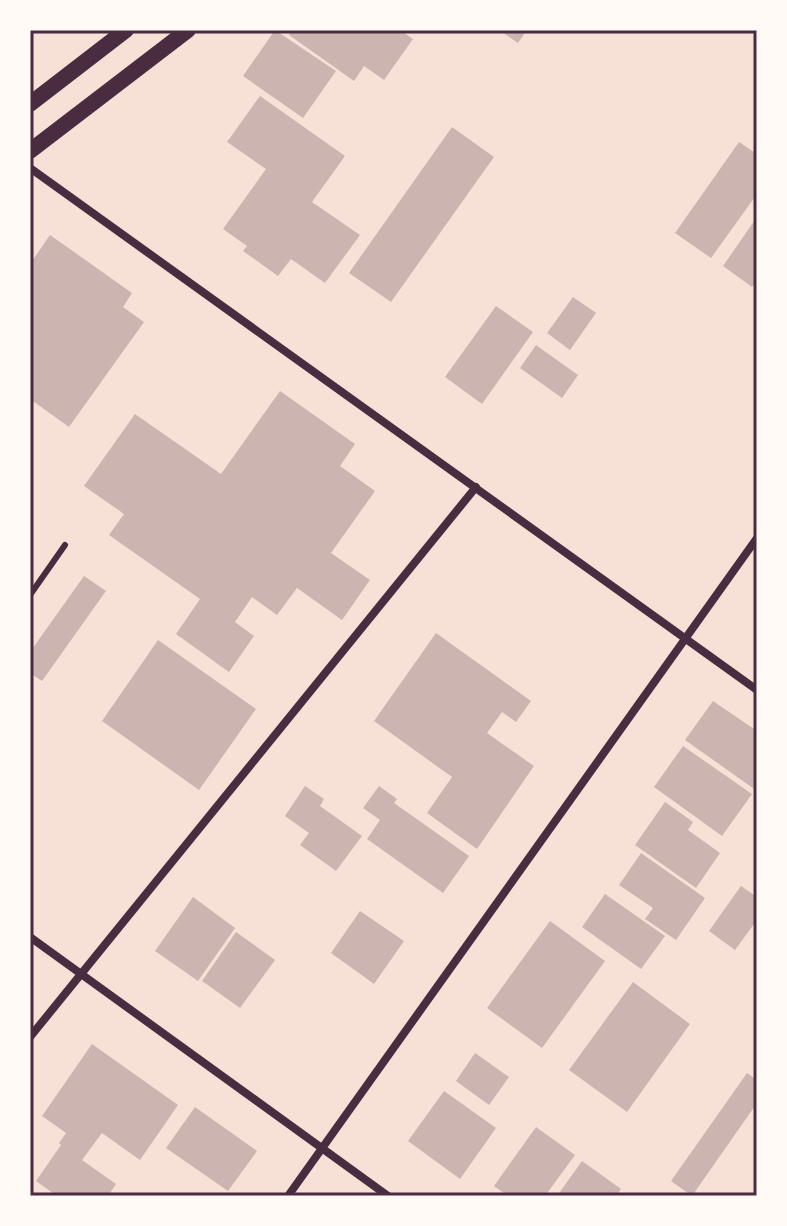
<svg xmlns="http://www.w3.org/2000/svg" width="787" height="1226" font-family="'IBM Plex Serif',serif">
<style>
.building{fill:#ccb4b1}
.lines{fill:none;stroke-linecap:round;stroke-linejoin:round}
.service{stroke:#4a2c40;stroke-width:6}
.minor{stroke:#4a2c40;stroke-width:8}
.secondary{stroke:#4a2c40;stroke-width:16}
.neatline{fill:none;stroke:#4a2c40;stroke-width:3}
</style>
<rect width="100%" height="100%" fill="#f7e1d7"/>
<!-- building -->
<path class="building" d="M 275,30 L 336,71 L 303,118 L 243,76 Z
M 292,30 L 400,30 L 413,39 L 384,80 L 364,66 L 354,81 L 289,35 Z
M 499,30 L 527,30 L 518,43 Z
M 260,96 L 345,156 L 312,202 L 360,235 L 325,283 L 291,259 L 278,276 L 243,251 L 247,246 L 223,229 L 266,169 L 227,142 Z
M 452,127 L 494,157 L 391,302 L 349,273 Z
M 739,142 L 757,154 L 757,194 L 711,258 L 675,233 Z
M 757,217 L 757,280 L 752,287 L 723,266 Z
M 50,235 L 132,293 L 123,307 L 144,322 L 69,427 L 30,399 L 30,264 Z
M 573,297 L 596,313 L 570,350 L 547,333 Z
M 496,306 L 533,332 L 482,404 L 445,377 Z
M 536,345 L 578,375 L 562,398 L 520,368 Z
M 280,391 L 355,444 L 340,466 L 375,491 L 331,553 L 370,580 L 342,620 L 297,588 L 277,615 L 252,597 L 235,622 L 254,636 L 229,672 L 176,634 L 200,599 L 109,535 L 124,514 L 84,486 L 135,414 L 221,474 Z
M 84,576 L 106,591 L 42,681 L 30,673 L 30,652 Z
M 436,633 L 531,701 L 516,722 L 502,712 L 487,733 L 534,766 L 477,849 L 427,813 L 452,777 L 374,721 Z
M 158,640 L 256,709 L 199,790 L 102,721 Z
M 713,701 L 757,731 L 757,791 L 685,740 Z
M 683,746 L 752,794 L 722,836 L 654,787 Z
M 305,786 L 324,799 L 320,806 L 362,836 L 336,871 L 300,845 L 309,833 L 285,816 Z
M 379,786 L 397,799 L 394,803 L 469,856 L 443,893 L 367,839 L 380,820 L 363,808 Z
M 665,802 L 693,822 L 688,830 L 720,853 L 696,888 L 635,845 Z
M 641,853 L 705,898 L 676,940 L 645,919 L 653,908 L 619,885 Z
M 741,886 L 757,897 L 757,920 L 735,950 L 709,931 Z
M 605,894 L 665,936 L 641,969 L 582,927 Z
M 193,897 L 235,928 L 198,981 L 155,951 Z
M 360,911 L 404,941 L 374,984 L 331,953 Z
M 550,921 L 605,961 L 542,1048 L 487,1008 Z
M 236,932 L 275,960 L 240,1008 L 202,981 Z
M 633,982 L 690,1024 L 627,1112 L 569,1070 Z
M 92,1044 L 178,1105 L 140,1160 L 102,1133 L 82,1160 L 116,1184 L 108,1196 L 57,1196 L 36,1181 L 61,1145 L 59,1143 L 66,1133 L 42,1116 Z
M 475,1053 L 509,1077 L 489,1105 L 456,1081 Z
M 747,1073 L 757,1080 L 757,1103 L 692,1196 L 671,1181 Z
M 444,1091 L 496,1128 L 460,1179 L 408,1141 Z
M 195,1107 L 257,1151 L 228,1191 L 166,1148 Z
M 536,1127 L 575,1155 L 545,1196 L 508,1196 L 494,1186 Z
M 582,1161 L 621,1189 L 616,1196 L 557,1196 Z"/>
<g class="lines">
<!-- service -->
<path class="service" d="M 30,595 L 65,545"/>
<!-- minor -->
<path class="minor" d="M 30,168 L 757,690
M 30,937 L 388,1196
M 30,1037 L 476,487
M 288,1196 L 757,538"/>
<!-- secondary -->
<path class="secondary" d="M 30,104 L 126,30
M 30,151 L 188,30"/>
</g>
<!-- border -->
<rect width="787" height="1226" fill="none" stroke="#fffaf5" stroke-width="64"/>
<rect x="32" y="32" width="723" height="1162" class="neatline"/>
</svg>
